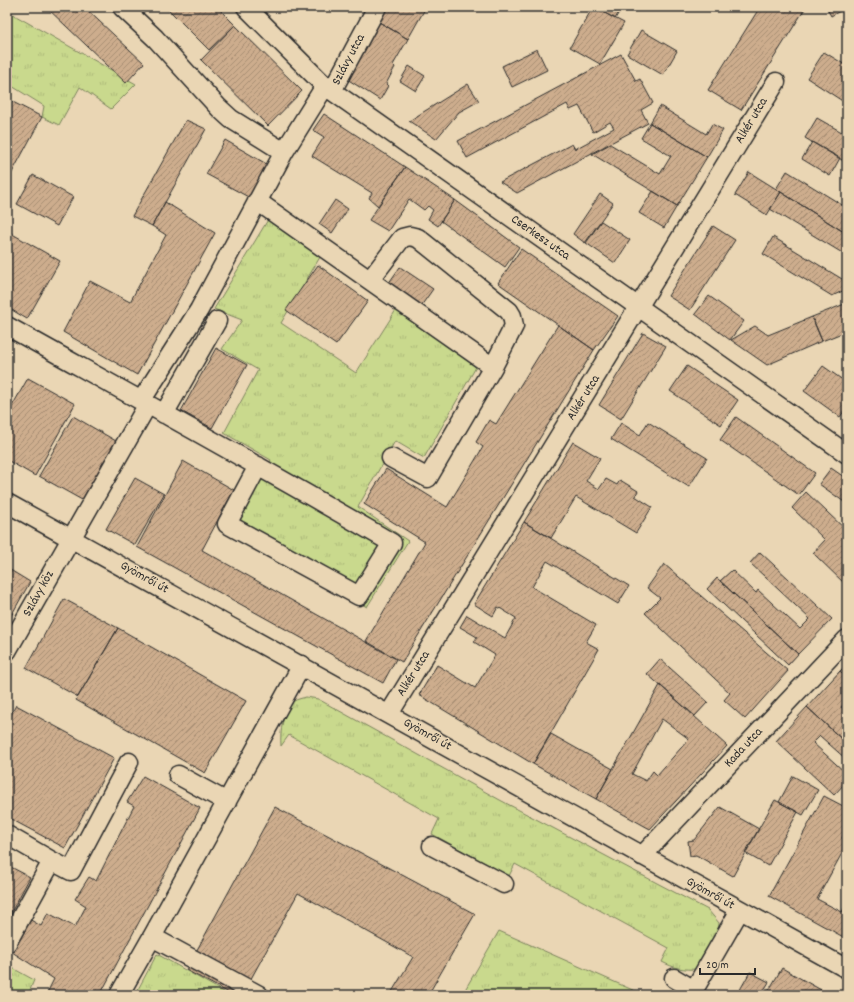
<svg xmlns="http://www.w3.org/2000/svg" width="854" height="1002" font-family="Dekko,sans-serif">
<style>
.grass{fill:url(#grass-tufts);stroke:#7a825c}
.building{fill:url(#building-hatch);stroke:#2b2b2b;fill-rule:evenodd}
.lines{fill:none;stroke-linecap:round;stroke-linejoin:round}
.minor-casing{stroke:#2b2b2b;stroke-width:21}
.minor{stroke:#ead6b4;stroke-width:18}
.labels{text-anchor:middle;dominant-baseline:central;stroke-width:3;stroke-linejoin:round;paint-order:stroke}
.street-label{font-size:13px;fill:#2b2b2b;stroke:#ead6b4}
</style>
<defs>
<pattern id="grass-tufts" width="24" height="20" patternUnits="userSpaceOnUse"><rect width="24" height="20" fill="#c9d98d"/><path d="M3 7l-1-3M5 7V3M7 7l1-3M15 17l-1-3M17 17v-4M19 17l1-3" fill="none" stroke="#adba7a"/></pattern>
<pattern id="building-hatch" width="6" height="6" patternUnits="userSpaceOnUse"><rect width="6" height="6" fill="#cdad8d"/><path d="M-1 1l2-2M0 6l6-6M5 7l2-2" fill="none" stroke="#a78d73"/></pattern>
</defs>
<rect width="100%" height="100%" fill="#ead6b4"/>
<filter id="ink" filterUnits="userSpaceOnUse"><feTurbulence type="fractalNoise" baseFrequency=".025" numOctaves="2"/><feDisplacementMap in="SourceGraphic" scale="8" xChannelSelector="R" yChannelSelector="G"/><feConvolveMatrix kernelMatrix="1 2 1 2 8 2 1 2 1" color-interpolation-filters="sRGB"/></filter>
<g filter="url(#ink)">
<!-- grass -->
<path class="grass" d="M 7,11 L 136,84 L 111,109 L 80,87 L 59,125 L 42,117 L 44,106 L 7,83 Z
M 269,218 L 323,252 L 281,323 L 356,373 L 396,310 L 476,367 L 424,458 L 395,441 L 358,507 L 408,541 L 367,607 L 229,532 L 271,460 L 224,433 L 258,370 L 222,349 L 242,320 L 214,309 Z
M 306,697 L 318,699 L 500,800 L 708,910 L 719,923 L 718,939 L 698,969 C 683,970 674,968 662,962 L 669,948 L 515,864 L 509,876 L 432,834 L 439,819 L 289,735 L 281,746 C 280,731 282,713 294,701 C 297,699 303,698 306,697 Z
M 499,931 L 644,995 L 462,995 Z
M 157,954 L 229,995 L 135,995 Z
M 7,965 L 34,980 L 28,995 L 7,995 Z"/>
<!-- building -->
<path class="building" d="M 46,7 L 84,7 L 144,63 L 126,83 Z
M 170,7 L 217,7 L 235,25 L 209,50 L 168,9 Z
M 387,7 L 426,7 L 408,39 L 379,22 Z
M 593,7 L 624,23 L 600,64 L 570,47 Z
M 595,7 L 622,7 L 615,19 Z
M 760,7 L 806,7 L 741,110 L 708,90 Z
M 826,7 L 847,7 L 831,16 Z
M 379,22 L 408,39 L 393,65 L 395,67 L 386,84 L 388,86 L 380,100 L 347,79 Z
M 235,25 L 302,91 L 268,126 L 201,60 Z
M 641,30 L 677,51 L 663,75 L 627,54 Z
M 537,49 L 547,70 L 512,87 L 502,66 Z
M 824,52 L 847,66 L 847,104 L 807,78 Z
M 621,54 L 636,81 L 640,79 L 653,103 L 641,110 L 648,123 L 517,193 L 500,182 L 572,144 L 575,149 L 614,128 L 610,122 L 593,132 L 579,106 L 570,110 L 567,104 L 467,158 L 458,141 Z
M 409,66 L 425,76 L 416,91 L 400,81 Z
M 468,84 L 479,101 L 459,112 L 436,139 L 409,121 Z
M 7,99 L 42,117 L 7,182 Z
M 660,106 L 706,134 L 712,124 L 723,130 L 707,157 L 650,123 Z
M 324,114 L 405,167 L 378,206 L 369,198 L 372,193 L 312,156 L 324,137 L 313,130 Z
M 817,118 L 847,135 L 847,163 L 805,138 Z
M 186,120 L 206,129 L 152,226 L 132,216 Z
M 650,123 L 707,157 L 677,206 L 592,154 L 610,144 L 660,174 L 671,156 L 641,138 Z
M 225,140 L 270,166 L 252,199 L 206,174 Z
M 812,142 L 840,158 L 830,176 L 802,159 Z
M 405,167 L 455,200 L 438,226 L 428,219 L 433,210 L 428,206 L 424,210 L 409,199 L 388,231 L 369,220 Z
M 787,171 L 847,208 L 847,234 L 776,189 Z
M 749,172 L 781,192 L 767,215 L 735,195 Z
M 33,175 L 73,197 L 57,226 L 17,204 Z
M 653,191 L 677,206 L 664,228 L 639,213 Z
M 781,192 L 847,234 L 847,249 L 844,254 L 770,209 Z
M 600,194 L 613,203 L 585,243 L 573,234 Z
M 335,200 L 348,209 L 332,233 L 319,224 Z
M 455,200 L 519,247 L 505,267 L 441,221 Z
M 165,202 L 215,233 L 137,375 L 63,332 L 90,281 L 130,302 L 166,235 L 152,226 Z
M 601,221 L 630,240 L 615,263 L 586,243 Z
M 713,226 L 735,240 L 690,310 L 668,296 Z
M 7,231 L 60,261 L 27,319 L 7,307 Z
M 773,237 L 847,282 L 847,289 L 832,296 L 763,254 Z
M 521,249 L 618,316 L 594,350 L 498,283 Z
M 318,265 L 368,301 L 336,345 L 286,310 Z
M 400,267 L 433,289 L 421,306 L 388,284 Z
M 709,296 L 744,321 L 730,340 L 695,314 Z
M 847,303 L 847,331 L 822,341 L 812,317 Z
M 812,317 L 822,341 L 767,365 L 731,340 L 755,326 L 768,335 Z
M 558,325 L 594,350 L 402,662 L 366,641 L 425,542 L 364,504 L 386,469 L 447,507 L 483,447 L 476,442 L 489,420 L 496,424 Z
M 643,333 L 666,346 L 621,419 L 599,405 Z
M 216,348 L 247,365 L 212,428 L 181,411 Z
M 687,366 L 738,400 L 721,425 L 670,391 Z
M 823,366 L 847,383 L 847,407 L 840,417 L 804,391 Z
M 28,378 L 75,404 L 35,476 L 7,460 L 7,415 Z
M 73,416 L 116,441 L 82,500 L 39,476 Z
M 736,417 L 815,473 L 799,495 L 720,440 Z
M 648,422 L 707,458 L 689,487 L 611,439 L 621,423 L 640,435 Z
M 573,442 L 600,458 L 586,481 L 599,489 L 606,479 L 617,485 L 620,480 L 638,491 L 635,496 L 652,507 L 636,533 L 576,497 L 551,538 L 524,522 Z
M 183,461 L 234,490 L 202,550 L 396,659 L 383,683 L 137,547 Z
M 831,468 L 847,479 L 847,504 L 819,484 Z
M 135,478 L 164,494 L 135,545 L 106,529 Z
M 806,492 L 847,531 L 847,586 L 813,553 L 825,540 L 792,508 Z
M 524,522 L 629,586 L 618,604 L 547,561 L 532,587 L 596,625 L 586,642 L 599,649 L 533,764 L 419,695 L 437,665 L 475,688 L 495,655 L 474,642 L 477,637 L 460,627 L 467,615 L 505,638 L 516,618 L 498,607 L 493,616 L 474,604 Z
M 760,552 L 832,619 L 798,654 L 720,581 L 732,570 L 756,593 L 758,590 L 800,629 L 810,619 L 750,563 Z
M 664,564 L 788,671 L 745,719 L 724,700 L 730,693 L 645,613 L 660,598 L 647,588 Z
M 7,568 L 30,582 L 7,623 Z
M 717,578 L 798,654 L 788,665 L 707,589 Z
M 64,599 L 118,628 L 78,697 L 26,668 Z
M 118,628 L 246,701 L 205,773 L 76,700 Z
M 660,659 L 708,702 L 695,716 L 647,674 Z
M 847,664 L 847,678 L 840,671 Z
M 840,671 L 847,678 L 847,700 L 841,707 L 847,712 L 847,744 L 807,707 Z
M 660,685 L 727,746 L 650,829 L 596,799 ZM 662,719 L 689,739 L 657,775 L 653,771 L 646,781 L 632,774 Z
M 16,705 L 114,758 L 65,848 L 7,817 L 7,722 Z
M 807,707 L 847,744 L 847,760 L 820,736 L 813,743 L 847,774 L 847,781 L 834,795 L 776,741 Z
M 551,734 L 613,769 L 596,799 L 533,764 Z
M 143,776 L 200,808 L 100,995 L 46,995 L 54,979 L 12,952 L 29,919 L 41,926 L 48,913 L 75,927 L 86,906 L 75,899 L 89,877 L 96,881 L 134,806 L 127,802 Z
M 793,776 L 818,790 L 803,815 L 779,802 Z
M 824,796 L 847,808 L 847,828 L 842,838 L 847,840 L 847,844 L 817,899 L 842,912 L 847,903 L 847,939 L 769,896 Z
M 775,800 L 798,812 L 768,866 L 745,853 Z
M 275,807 L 475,914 L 428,995 L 390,995 L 413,957 L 298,893 L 242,995 L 233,995 L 186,970 Z
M 720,807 L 759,829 L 733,876 L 696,855 L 690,856 L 688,841 L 694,840 Z
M 7,865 L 30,877 L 7,920 Z
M 782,968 L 830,995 L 766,995 Z
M 750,972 L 769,982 L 761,995 L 737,995 Z"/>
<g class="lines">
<defs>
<path id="minor" d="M 122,7 L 155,38 L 219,108 L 231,119 L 284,152
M 246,7 L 325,86 L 847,454
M 332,91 L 377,7
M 257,201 L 493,367 L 428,478 L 391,458
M 370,280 L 402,238 L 410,236 L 418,238 L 509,311 L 512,316 L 514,326 L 493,367
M 7,326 C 136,398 265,469 392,543 L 359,596 L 227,524 L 258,466
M 141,401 L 199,310 L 284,152 L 325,86
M 164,414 L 217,321
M 7,503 L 847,969
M 7,651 L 148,404
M 389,714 L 776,82
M 178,775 L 227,802
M 7,835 L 52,861 L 7,943
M 432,846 L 504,884
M 642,856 L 847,639
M 52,861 L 71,871 L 129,762
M 674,978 L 694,990
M 119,995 L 152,937
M 259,995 L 152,937 L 302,665
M 691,995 L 740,910"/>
</defs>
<!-- minor casing -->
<use href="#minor" class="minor-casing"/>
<!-- minor -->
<use href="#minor" class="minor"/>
</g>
</g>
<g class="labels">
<!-- street labels -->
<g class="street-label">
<text transform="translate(349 60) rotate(-62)">Szlávy utca</text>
<text transform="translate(752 121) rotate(-59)">Alkér utca</text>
<text transform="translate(540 238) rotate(35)">Cserkesz utca</text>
<text transform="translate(584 398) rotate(-58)">Alkér utca</text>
<text transform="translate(144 578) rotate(29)">Gyömrői út</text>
<text transform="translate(39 594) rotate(-61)">Szlávy köz</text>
<text transform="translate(414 674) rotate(-58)">Alkér utca</text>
<text transform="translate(427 735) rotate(29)">Gyömrői út</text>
<text transform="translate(744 748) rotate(-47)">Kada utca</text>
<text transform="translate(710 894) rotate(29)">Gyömrői út</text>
</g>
</g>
<!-- margin -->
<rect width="854" height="1002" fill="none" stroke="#ead6b4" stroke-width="24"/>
<rect x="12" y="12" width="830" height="978" fill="none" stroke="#2b2b2b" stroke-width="1.5" filter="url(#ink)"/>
<!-- scale -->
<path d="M700 968v6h55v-6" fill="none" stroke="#2b2b2b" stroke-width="2"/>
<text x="706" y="968" font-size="12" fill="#2b2b2b" stroke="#ead6b4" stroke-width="3" paint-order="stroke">20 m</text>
</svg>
